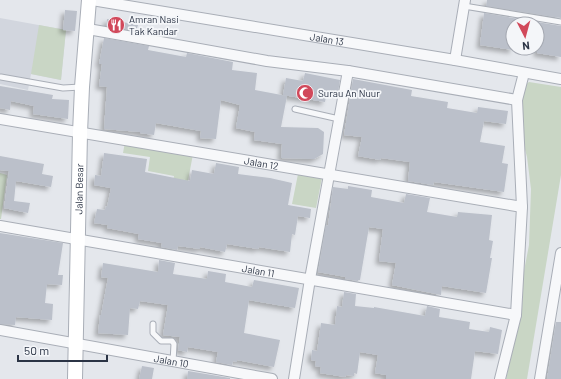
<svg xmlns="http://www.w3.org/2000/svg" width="561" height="379" font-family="Barlow,sans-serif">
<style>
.built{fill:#d2d6de}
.green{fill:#c9d6c5}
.building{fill:#bbc0ca;filter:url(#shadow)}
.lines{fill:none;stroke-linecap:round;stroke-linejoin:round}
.lane-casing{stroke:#a9aeb7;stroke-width:7}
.street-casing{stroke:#a9aeb7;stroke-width:12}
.secondary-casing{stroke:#a9aeb7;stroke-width:16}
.lane{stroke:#f7f8fa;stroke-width:5}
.street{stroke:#f7f8fa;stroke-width:10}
.secondary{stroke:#fff;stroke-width:14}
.labels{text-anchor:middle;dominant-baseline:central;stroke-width:3.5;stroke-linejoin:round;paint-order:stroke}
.poi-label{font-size:10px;fill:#2b3445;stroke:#f4f6f9;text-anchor:start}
.street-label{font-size:10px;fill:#2b3445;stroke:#f4f6f9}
</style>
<defs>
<filter id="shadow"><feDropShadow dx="-3.5" dy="3.5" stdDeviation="2" flood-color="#0004"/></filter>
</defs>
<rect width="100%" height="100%" fill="#e4e7ec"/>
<!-- built -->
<path class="built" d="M 0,18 L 66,30 L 61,80 L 31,74 L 28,90 L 0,84 Z"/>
<!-- green -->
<path class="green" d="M 39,25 L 66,30 L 61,80 L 31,74 Z
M 529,82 L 561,87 L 561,175 L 527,379 L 506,379 L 522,310 L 523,276 L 529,245 L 531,189 L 527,157 L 518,123 L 522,87 Z
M 125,142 L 193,154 L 184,202 L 170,199 L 174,176 L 148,171 L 150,157 L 123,153 Z
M 0,173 L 7,175 L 1,219 L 0,219 Z
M 298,174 L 322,178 L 316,208 L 292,204 Z"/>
<!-- building -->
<path class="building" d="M 487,0 L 561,0 L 561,18 L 486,6 Z
M 65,10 L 77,11 L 75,31 L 63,30 Z
M 484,13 L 561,26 L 561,57 L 537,53 L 537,24 L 513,24 L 513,50 L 480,45 Z
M 107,19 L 138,25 L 136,31 L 106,26 Z
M 104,38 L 149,46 L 148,50 L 186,57 L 187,53 L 233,62 L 232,70 L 257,73 L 255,90 L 287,96 L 281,127 L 318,128 L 324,132 L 323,154 L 314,159 L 281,158 L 282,144 L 254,140 L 255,132 L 236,128 L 240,105 L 221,100 L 216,139 L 200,138 L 201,131 L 156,123 L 154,135 L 140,133 L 140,132 L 104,129 L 107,87 L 99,86 L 102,64 L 99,64 Z
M 305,73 L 340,80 L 338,92 L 327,90 L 325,102 L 283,95 L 286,78 L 303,81 Z
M 353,79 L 412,90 L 411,96 L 448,102 L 447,108 L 477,113 L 478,107 L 508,111 L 506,124 L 484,121 L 480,142 L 505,146 L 502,163 L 508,164 L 504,192 L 434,182 L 433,185 L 408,181 L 410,162 L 381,158 L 380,160 L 358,156 L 362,137 L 344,135 Z
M 0,86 L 53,95 L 52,99 L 69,100 L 68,119 L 33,114 L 34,106 L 11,101 L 10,110 L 0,108 Z
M 104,153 L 147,159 L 145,172 L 190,181 L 192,170 L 214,174 L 216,163 L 239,167 L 238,174 L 270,178 L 292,183 L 288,205 L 311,209 L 310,218 L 298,216 L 295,235 L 292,234 L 290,252 L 259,247 L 258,249 L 227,244 L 225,252 L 200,247 L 200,249 L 178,246 L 177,250 L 161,247 L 162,243 L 138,239 L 139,234 L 107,228 L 108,225 L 94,223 L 97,209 L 105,210 L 106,206 L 107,207 L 111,188 L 94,185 L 95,175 L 101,176 Z
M 0,156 L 44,164 L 42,174 L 53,176 L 51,187 L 16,181 L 14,201 L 30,203 L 28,213 L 4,208 L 9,171 L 0,170 Z
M 348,186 L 372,190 L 371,197 L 404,203 L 406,194 L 430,198 L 427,212 L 457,217 L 458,212 L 492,215 L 489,240 L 493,241 L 490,258 L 492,258 L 486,293 L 442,286 L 441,295 L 392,285 L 396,263 L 379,261 L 383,229 L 369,227 L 360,280 L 358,280 L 358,281 L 345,279 L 346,277 L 318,272 L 326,225 L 328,226 L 333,187 L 348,189 Z
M 0,233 L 63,243 L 58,275 L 63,275 L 62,285 L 47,284 L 45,303 L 53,304 L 52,320 L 16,317 L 15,325 L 0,324 Z
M 159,260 L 175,263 L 173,274 L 207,279 L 208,271 L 226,274 L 225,282 L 252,287 L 254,280 L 299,288 L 295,308 L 249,300 L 244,333 L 280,340 L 274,367 L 237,360 L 237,362 L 233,361 L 232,365 L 216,362 L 218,352 L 188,347 L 187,352 L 178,350 L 180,337 L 163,335 L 168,305 L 140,301 L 138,309 L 130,308 L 128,335 L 98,333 L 100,315 L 101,315 L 108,278 L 101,277 L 103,263 L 158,272 Z
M 344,292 L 356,294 L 355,306 L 374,308 L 374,307 L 425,316 L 427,306 L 440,309 L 439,317 L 470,322 L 469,329 L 489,332 L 490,327 L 502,330 L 498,354 L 475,351 L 471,379 L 386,379 L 386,375 L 375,373 L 378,355 L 360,352 L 357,374 L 354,373 L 354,376 L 346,375 L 345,377 L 320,373 L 321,367 L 315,366 L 316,361 L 311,360 L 312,350 L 317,351 L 321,323 L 335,325 L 337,306 L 342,307 Z
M 556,322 L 561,322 L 561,379 L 547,379 Z
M 142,366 L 154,368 L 152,379 L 139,379 Z
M 188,371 L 230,378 L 230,379 L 187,379 Z"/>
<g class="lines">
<defs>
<path id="lane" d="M 464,6 L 561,22
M 1,77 L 63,88 L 81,87
M 295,109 L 339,119
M 153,324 L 153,333 L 161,341 L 172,341 L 174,344 L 173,362"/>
<g id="street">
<path id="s1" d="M 92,0 L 455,60 L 561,79"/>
<path d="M 88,29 L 267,61 L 348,71 L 517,100"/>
<path d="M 455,60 L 465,0"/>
<path id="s2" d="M 0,119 L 522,207"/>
<path id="s3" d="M 0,226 L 516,315"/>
<path id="s4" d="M 0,330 L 272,379"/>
<path d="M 294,379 L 310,279 L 348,71"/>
<path d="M 500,379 L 516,315 L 522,207 L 517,100 L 524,73"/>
<path d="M 540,379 L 561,253"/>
</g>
<g id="secondary">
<path id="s5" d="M 75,379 L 80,133 L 82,87 L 89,0"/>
</g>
</defs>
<!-- lane casing -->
<use href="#lane" class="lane-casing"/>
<!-- street casing -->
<use href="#street" class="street-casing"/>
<!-- secondary casing -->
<use href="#secondary" class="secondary-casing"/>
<!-- lane -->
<use href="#lane" class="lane"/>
<!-- street -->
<use href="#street" class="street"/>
<!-- secondary -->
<use href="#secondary" class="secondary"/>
</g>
<!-- icons -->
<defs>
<symbol id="restaurant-disc" viewBox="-11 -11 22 22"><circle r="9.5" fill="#d1495b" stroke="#f4f6f9"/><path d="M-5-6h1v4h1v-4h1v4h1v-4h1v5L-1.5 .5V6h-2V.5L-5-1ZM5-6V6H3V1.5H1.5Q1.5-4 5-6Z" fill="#fff"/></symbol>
<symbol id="mosque-disc" viewBox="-11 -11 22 22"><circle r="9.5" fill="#d1495b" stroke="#f4f6f9"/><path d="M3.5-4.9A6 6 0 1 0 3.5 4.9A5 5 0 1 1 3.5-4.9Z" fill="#fff"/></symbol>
</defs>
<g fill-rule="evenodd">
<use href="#restaurant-disc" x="106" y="15" width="20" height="20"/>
<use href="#mosque-disc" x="295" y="83" width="20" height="20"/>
</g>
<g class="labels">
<!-- poi labels -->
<g class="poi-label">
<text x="129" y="19">Amran Nasi<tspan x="129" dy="12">Tak Kandar</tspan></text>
<text x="318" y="93">Surau An Nuur</text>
</g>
<!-- street labels -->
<g class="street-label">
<text stroke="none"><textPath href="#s1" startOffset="238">Jalan 13</textPath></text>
<text stroke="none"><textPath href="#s2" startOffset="265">Jalan 12</textPath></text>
<text stroke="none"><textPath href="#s5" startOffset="190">Jalan Besar</textPath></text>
<text stroke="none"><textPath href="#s3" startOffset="262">Jalan 11</textPath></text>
<text stroke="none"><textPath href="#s4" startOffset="174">Jalan 10</textPath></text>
</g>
</g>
<!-- north arrow -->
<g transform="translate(525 36) rotate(174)"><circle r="19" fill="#f4f6f9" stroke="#a4a8b1"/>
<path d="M0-3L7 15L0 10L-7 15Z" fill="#d1495b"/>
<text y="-6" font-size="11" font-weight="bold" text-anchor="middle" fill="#2b3445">N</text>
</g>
<!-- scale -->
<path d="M18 355v6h89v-6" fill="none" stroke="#2b3445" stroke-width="2"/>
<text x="24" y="355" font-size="12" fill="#2b3445" stroke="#f4f6f9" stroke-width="3" paint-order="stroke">50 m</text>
</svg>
